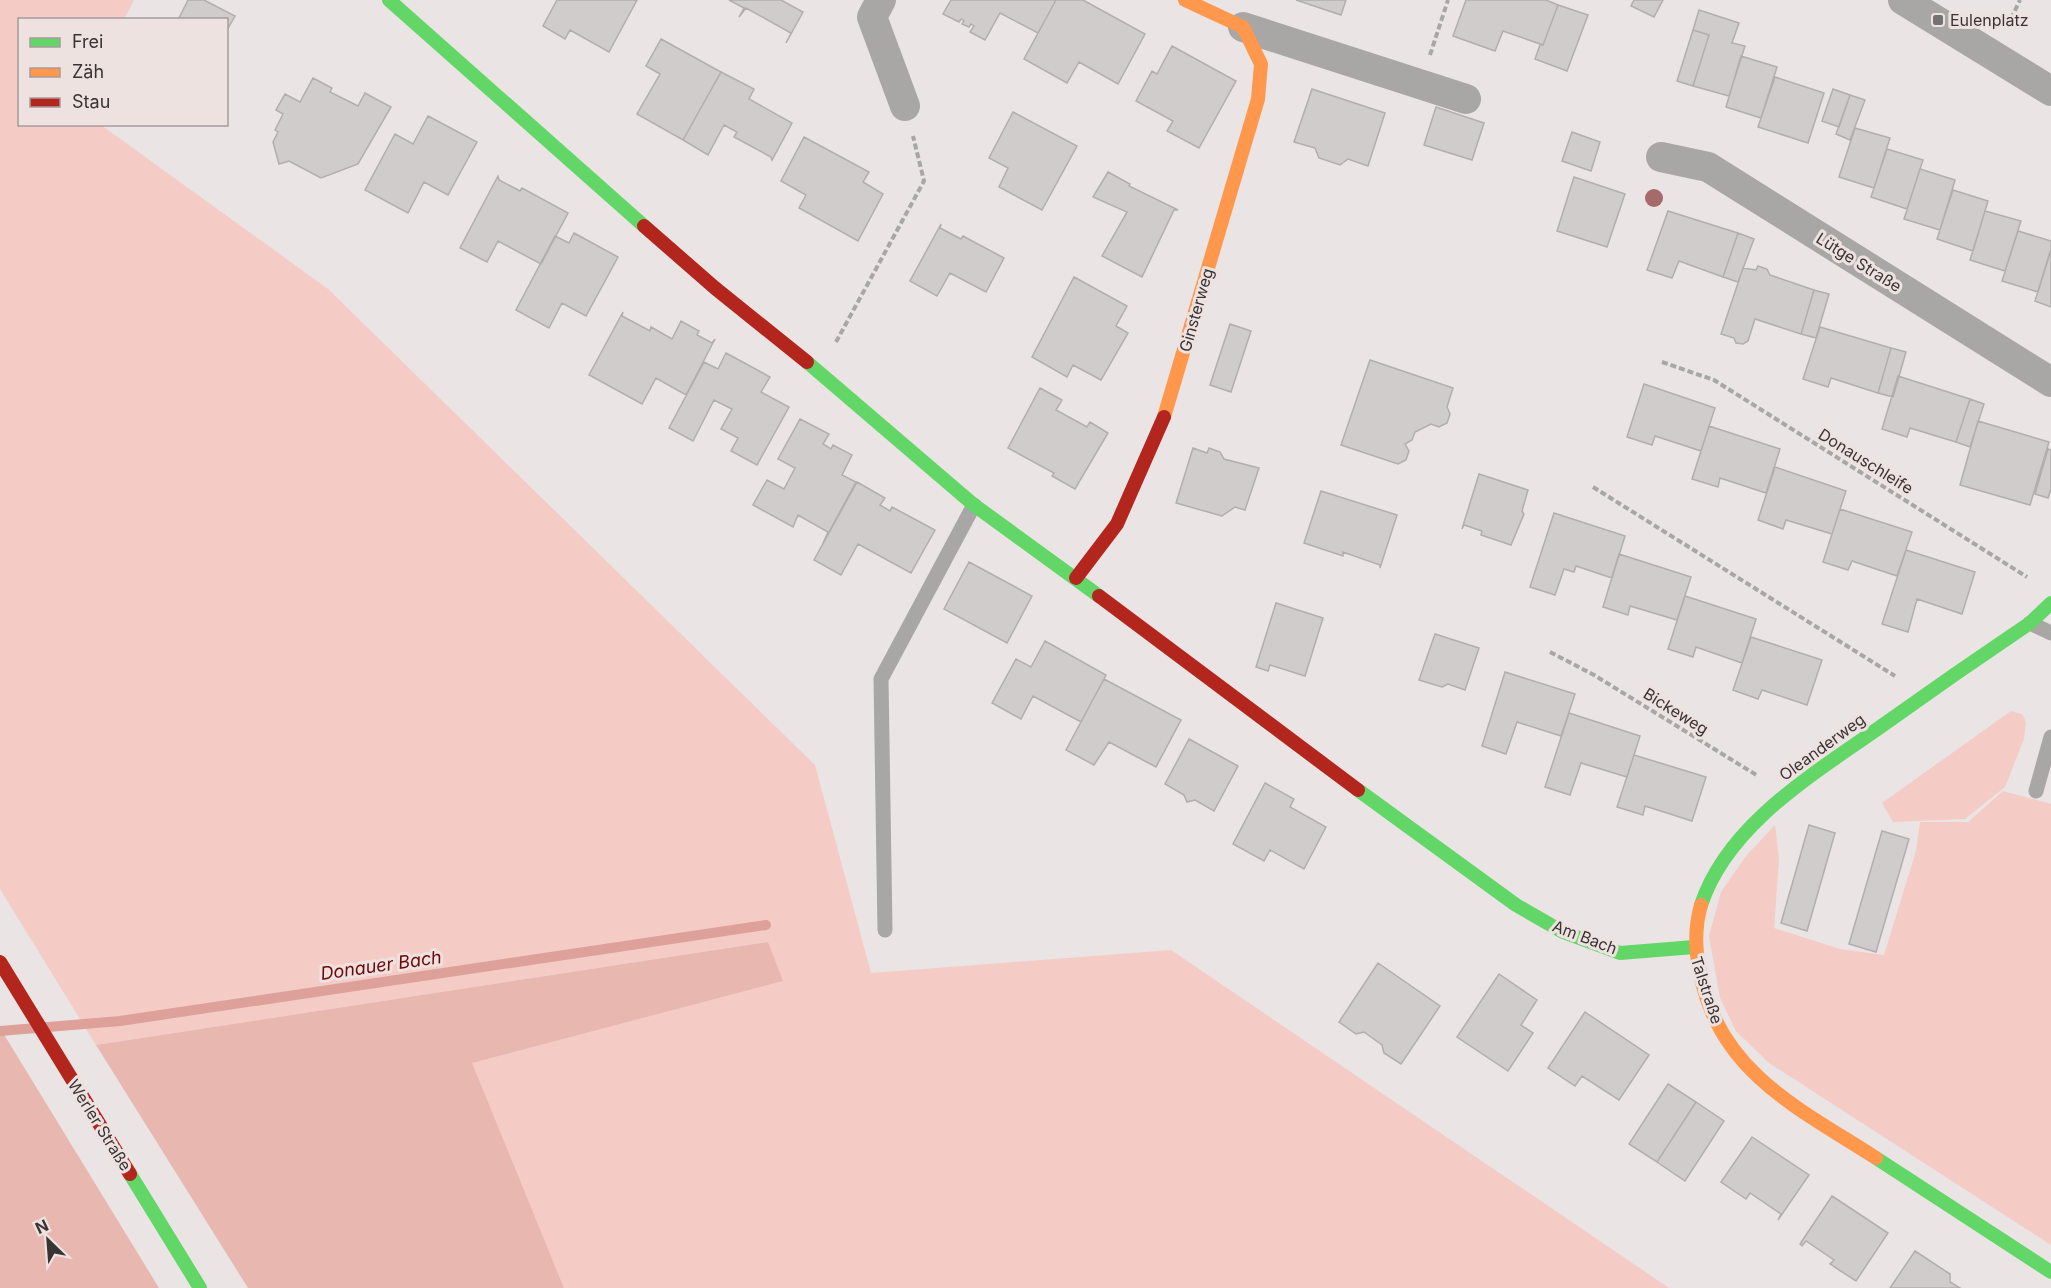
<svg xmlns="http://www.w3.org/2000/svg" width="2051" height="1288" font-family="Inter,sans-serif">
<style>
.green{fill:#f4cbc5}
.forest{fill:#e8b7b0}
.lines{fill:none;stroke-linecap:round;stroke-linejoin:round}
.stream{stroke:#dda199;stroke-width:10}
.building{fill:#d1cccc;stroke:#b2aead;stroke-width:1.5}
.path{stroke:#a9a6a6;stroke-width:4;stroke-dasharray:6 3;stroke-linecap:butt}
.lane{stroke:#a9a6a6;stroke-width:15}
.street{stroke:#a9a6a6;stroke-width:30}
.fast{stroke:#63d668;stroke-width:14}
.slow{stroke:#ff974d;stroke-width:14}
.jam{stroke:#b3261e;stroke-width:14}
.tree{fill:#a66a6a}
.poi-dot{fill:#777272;stroke:#eee2e0;stroke-width:2}
.labels{text-anchor:middle;dominant-baseline:central;stroke-width:6;stroke-linejoin:round;paint-order:stroke}
.poi-label{font-size:16px;fill:#393434;stroke:#eee2e0;text-anchor:start}
.street-label{font-size:16px;fill:#393434;stroke:#eee2e0}
.water-label{font-size:18px;font-style:italic;fill:#700807;stroke:#eee2e0}
</style>
<rect width="100%" height="100%" fill="#eae4e4"/>
<!-- green -->
<path class="green" d="M 0,0 L 134,0 L 124,19 L 20,20 L 20,124 L 101,125 L 328,289 L 815,765 L 871,973 L 1171,950 L 1669,1288 L 564,1288 L 471,1063 L 782,981 L 768,942 L 96,1045 L 0,889 Z
M 2011,711 L 2022,714 L 2026,722 L 2024,739 L 2005,787 L 1965,819 L 1893,822 L 1882,803 Z
M 2003,791 L 2051,804 L 2051,1245 L 1769,1063 L 1736,1031 L 1720,998 L 1709,936 L 1721,892 L 1746,856 L 1775,825 L 1779,860 L 1774,928 L 1840,949 L 1884,955 L 1916,851 L 1920,822 L 1968,822 Z"/>
<!-- forest -->
<path class="forest" d="M 768,942 L 783,981 L 472,1063 L 564,1288 L 248,1288 L 96,1045 Z
M 0,1028 L 159,1288 L 0,1288 Z"/>
<g class="lines">
<!-- stream -->
<path class="stream" d="M 0,1031 L 120,1021 L 766,925"/>
</g>
<!-- building -->
<path class="building" d="M 188,0 L 204,0 L 235,16 L 226,32 L 226,20 L 178,20 Z
M 557,0 L 637,0 L 609,52 L 570,30 L 565,39 L 543,26 Z
M 729,0 L 781,0 L 803,12 L 786,43 L 791,33 L 746,8 L 739,17 L 744,8 Z
M 951,0 L 1056,0 L 1038,33 L 1000,13 L 985,40 L 970,32 L 974,26 L 971,24 L 969,27 L 962,24 L 964,21 L 961,19 L 959,22 L 943,14 Z
M 1056,0 L 1083,0 L 1145,34 L 1118,84 L 1079,62 L 1067,83 L 1024,59 Z
M 1296,0 L 1346,0 L 1341,15 Z
M 1466,0 L 1546,0 L 1558,5 L 1543,45 L 1503,31 L 1495,51 L 1453,36 Z
M 1634,0 L 1663,0 L 1654,17 L 1631,6 Z
M 1558,5 L 1588,15 L 1567,71 L 1535,59 L 1540,45 L 1543,45 Z
M 1699,10 L 1739,23 L 1732,43 L 1745,46 L 1729,96 L 1693,86 L 1709,35 L 1693,30 Z
M 1693,30 L 1709,35 L 1693,86 L 1677,81 Z
M 661,39 L 721,72 L 683,140 L 637,114 L 660,74 L 646,66 Z
M 1172,46 L 1236,81 L 1199,148 L 1167,131 L 1173,121 L 1136,101 L 1152,71 L 1157,74 Z
M 1741,56 L 1777,67 L 1761,118 L 1726,107 Z
M 721,72 L 754,89 L 749,99 L 792,123 L 772,160 L 771,157 L 734,137 L 737,132 L 724,125 L 708,155 L 683,140 Z
M 1775,77 L 1824,93 L 1808,143 L 1758,127 Z
M 313,78 L 332,88 L 330,92 L 358,106 L 365,93 L 391,107 L 358,164 L 321,178 L 289,161 L 279,164 L 273,142 L 278,132 L 275,130 L 283,114 L 276,110 L 285,94 L 300,102 Z
M 1312,89 L 1385,113 L 1368,166 L 1348,159 L 1340,165 L 1319,158 L 1315,148 L 1294,142 Z
M 1833,89 L 1850,95 L 1839,127 L 1822,121 Z
M 1850,95 L 1865,100 L 1850,140 L 1836,134 Z
M 1436,107 L 1484,123 L 1472,160 L 1424,145 Z
M 1013,112 L 1077,146 L 1042,210 L 999,187 L 1008,168 L 989,158 Z
M 428,116 L 477,142 L 448,195 L 424,182 L 408,213 L 365,190 L 395,134 L 413,144 Z
M 1855,128 L 1890,138 L 1874,188 L 1839,177 Z
M 1572,132 L 1600,142 L 1591,171 L 1562,161 Z
M 804,137 L 869,172 L 863,182 L 883,194 L 858,241 L 799,208 L 806,195 L 781,181 Z
M 1887,149 L 1923,160 L 1907,209 L 1871,197 Z
M 1920,169 L 1955,180 L 1940,230 L 1904,219 Z
M 1108,172 L 1130,184 L 1129,186 L 1178,210 L 1174,210 L 1142,277 L 1102,256 L 1127,212 L 1093,197 Z
M 498,176 L 499,180 L 520,191 L 522,188 L 568,213 L 541,264 L 498,241 L 487,262 L 460,248 Z
M 1574,177 L 1625,194 L 1607,247 L 1557,231 Z
M 1953,190 L 1988,201 L 1973,251 L 1937,239 Z
M 1668,211 L 1738,233 L 1723,277 L 1679,261 L 1672,278 L 1647,270 Z
M 1985,211 L 2021,221 L 2005,271 L 1970,260 Z
M 941,224 L 940,228 L 961,239 L 963,236 L 1004,258 L 986,292 L 950,273 L 937,296 L 910,281 Z
M 2018,231 L 2051,241 L 2051,250 L 2038,292 L 2002,281 Z
M 574,233 L 618,257 L 586,316 L 562,303 L 549,328 L 516,310 L 555,236 L 569,243 Z
M 1738,233 L 1754,239 L 1738,282 L 1723,277 Z
M 2050,252 L 2051,252 L 2051,307 L 2035,301 Z
M 1758,266 L 1767,269 L 1770,275 L 1814,290 L 1801,334 L 1755,319 L 1748,341 L 1743,344 L 1736,343 L 1734,338 L 1721,334 L 1743,268 L 1756,270 Z
M 1074,277 L 1127,306 L 1116,326 L 1128,333 L 1101,380 L 1073,365 L 1067,377 L 1032,357 Z
M 1814,290 L 1829,294 L 1816,338 L 1801,334 Z
M 623,312 L 622,316 L 650,331 L 651,327 L 672,339 L 681,321 L 699,331 L 697,335 L 712,343 L 715,339 L 686,395 L 656,378 L 642,404 L 589,375 Z
M 1230,324 L 1251,331 L 1231,392 L 1210,385 Z
M 1820,327 L 1891,348 L 1878,393 L 1831,378 L 1828,387 L 1803,379 Z
M 1891,348 L 1906,352 L 1893,397 L 1878,393 Z
M 726,353 L 770,377 L 761,392 L 789,407 L 757,465 L 731,451 L 738,438 L 721,429 L 732,409 L 714,400 L 693,441 L 669,428 L 704,362 L 718,369 Z
M 1370,360 L 1453,388 L 1447,407 L 1450,414 L 1447,423 L 1439,427 L 1431,424 L 1415,432 L 1412,440 L 1405,444 L 1409,451 L 1406,460 L 1398,464 L 1341,445 Z
M 1898,376 L 1970,399 L 1956,442 L 1910,428 L 1907,437 L 1882,429 Z
M 1644,384 L 1715,408 L 1701,451 L 1655,436 L 1652,445 L 1627,437 Z
M 1040,388 L 1062,400 L 1056,410 L 1087,427 L 1090,422 L 1108,433 L 1075,489 L 1052,476 L 1054,473 L 1008,448 Z
M 1970,399 L 1984,404 L 1970,447 L 1956,442 Z
M 800,419 L 829,434 L 823,444 L 831,449 L 833,445 L 852,455 L 842,475 L 856,482 L 823,543 L 828,532 L 798,515 L 793,527 L 753,505 L 767,480 L 784,489 L 795,468 L 778,459 Z
M 1978,421 L 2049,442 L 2030,505 L 1960,485 Z
M 1709,426 L 1780,449 L 1766,493 L 1720,478 L 1718,487 L 1692,479 Z
M 1193,448 L 1207,453 L 1209,448 L 1220,452 L 1224,459 L 1259,468 L 1245,510 L 1235,507 L 1222,516 L 1176,503 Z
M 2048,449 L 2051,450 L 2051,489 L 2048,498 L 2035,494 Z
M 1775,467 L 1846,491 L 1832,534 L 1786,520 L 1783,529 L 1758,520 Z
M 1479,474 L 1528,490 L 1522,511 L 1524,514 L 1511,545 L 1481,535 L 1482,531 L 1464,525 L 1462,529 Z
M 857,482 L 885,498 L 880,505 L 890,511 L 892,507 L 935,530 L 911,573 L 858,544 L 841,575 L 814,560 Z
M 1321,491 L 1397,515 L 1380,568 L 1380,565 L 1343,552 L 1343,556 L 1304,543 Z
M 1840,509 L 1912,532 L 1897,576 L 1852,561 L 1848,570 L 1823,562 Z
M 1554,513 L 1625,536 L 1612,578 L 1576,566 L 1574,572 L 1564,569 L 1555,595 L 1530,587 Z
M 1906,550 L 1975,572 L 1962,614 L 1917,599 L 1908,632 L 1882,624 Z
M 1619,554 L 1691,577 L 1677,620 L 1630,606 L 1628,615 L 1603,607 Z
M 969,562 L 1032,596 L 1007,643 L 944,609 Z
M 1685,596 L 1756,619 L 1742,663 L 1696,647 L 1693,657 L 1668,649 Z
M 1276,603 L 1323,618 L 1305,676 L 1270,665 L 1268,671 L 1256,667 Z
M 1435,634 L 1479,648 L 1465,690 L 1448,684 L 1442,687 L 1419,680 Z
M 1751,637 L 1822,660 L 1807,705 L 1762,690 L 1758,699 L 1733,690 Z
M 1045,641 L 1106,675 L 1081,722 L 1033,696 L 1021,719 L 992,703 L 1016,659 L 1031,667 Z
M 1505,672 L 1575,694 L 1561,736 L 1517,722 L 1506,754 L 1482,746 Z
M 1104,679 L 1181,720 L 1156,767 L 1109,742 L 1094,765 L 1066,750 Z
M 1569,713 L 1640,736 L 1627,777 L 1581,763 L 1570,795 L 1545,787 Z
M 1189,739 L 1238,766 L 1214,811 L 1195,800 L 1187,802 L 1184,795 L 1165,784 Z
M 1634,755 L 1706,777 L 1692,821 L 1645,806 L 1643,815 L 1617,807 Z
M 1265,783 L 1294,799 L 1290,807 L 1326,827 L 1304,869 L 1270,850 L 1264,861 L 1233,844 Z
M 1809,825 L 1835,833 L 1807,931 L 1781,923 Z
M 1882,831 L 1909,839 L 1876,952 L 1849,944 Z
M 1378,963 L 1440,1006 L 1401,1064 L 1384,1053 L 1382,1045 L 1364,1032 L 1356,1034 L 1339,1022 Z
M 1499,974 L 1537,1000 L 1521,1025 L 1533,1033 L 1508,1071 L 1457,1037 Z
M 1585,1012 L 1649,1055 L 1619,1100 L 1582,1076 L 1575,1086 L 1548,1068 Z
M 1668,1084 L 1696,1102 L 1657,1162 L 1629,1144 Z
M 1696,1102 L 1724,1121 L 1685,1181 L 1657,1162 Z
M 1752,1137 L 1809,1175 L 1778,1220 L 1781,1214 L 1750,1193 L 1746,1199 L 1721,1182 Z
M 1832,1196 L 1888,1233 L 1856,1281 L 1830,1264 L 1834,1260 L 1806,1241 L 1802,1246 L 1800,1244 Z
M 1915,1251 L 1950,1274 L 1950,1282 L 1960,1288 L 1890,1288 Z"/>
<g class="lines">
<!-- path -->
<path class="path" d="M 2007,27 L 2020,0
M 1430,55 L 1448,0
M 836,342 L 924,181 L 913,136
M 1662,362 L 1714,380 L 2027,577
M 1593,487 L 1895,676
M 1550,652 L 1594,675 L 1758,776"/>
<!-- lane -->
<path class="lane" d="M 2030,623 L 2051,633
M 2036,791 L 2051,737
M 885,930 L 881,679 L 974,505"/>
<!-- street -->
<path class="street" d="M 881,0 L 872,17 L 905,106
M 1903,0 L 2051,91
M 1243,27 L 1466,99
M 1661,157 L 1708,167 L 2051,382"/>
<!-- fast -->
<path class="fast" d="M 389,0 L 644,226
M 807,362 L 974,505 L 1099,596
M 1358,790 L 1516,905 L 1563,932 L 1620,953 L 1694,947
M 1701,905 C 1728,823 1817,772 1883,725 C 1932,690 1981,656 2030,623 L 2051,603
M 1876,1158 L 2051,1272
M 130,1174 L 200,1288"/>
<!-- slow -->
<path class="slow" d="M 1164,417 L 1258,99 L 1261,64 L 1243,27 L 1185,0
M 1701,905 C 1693,933 1696,959 1703,986 C 1726,1076 1805,1112 1876,1158"/>
<!-- jam -->
<path class="jam" d="M 644,226 L 715,288 L 807,362
M 1076,578 L 1117,524 L 1164,417
M 1099,596 L 1358,790
M 0,962 L 130,1174"/>
</g>
<!-- trees -->
<circle class="tree" cx="1654" cy="198" r="9"/>
<!-- markers -->
<rect class="poi-dot" x="1932" y="14" width="12" height="12" rx="3"/>
<g class="labels">
<!-- poi labels -->
<g class="poi-label">
<text x="1950" y="20">Eulenplatz</text>
</g>
<!-- street labels -->
<g class="street-label">
<text transform="translate(1859 262) rotate(32)">Lütge Straße</text>
<text transform="translate(1196 310) rotate(-74)">Ginsterweg</text>
<text transform="translate(1866 461) rotate(32)">Donauschleife</text>
<text transform="translate(1676 711) rotate(32)">Bickeweg</text>
<text transform="translate(1822 747) rotate(-36)">Oleanderweg</text>
<text transform="translate(1585 937) rotate(21)">Am Bach</text>
<text transform="translate(1707 990) rotate(72)">Talstraße</text>
<text transform="translate(100 1125) rotate(58)">Werler Straße</text>
</g>
<!-- water labels -->
<g class="water-label">
<text transform="translate(381 965) rotate(-8)">Donauer Bach</text>
</g>
</g>
<!-- legend -->
<rect x="18" y="18" width="210" height="108" fill="#eee2e0" stroke="#a69c9b" stroke-width="1.5"/>
<rect x="30" y="38" width="30" height="9" fill="#63d668" stroke="#a69c9b" stroke-width="1.5"/>
<text x="72" y="48" font-size="18" fill="#393434">Frei</text>
<rect x="30" y="68" width="30" height="9" fill="#ff974d" stroke="#a69c9b" stroke-width="1.5"/>
<text x="72" y="78" font-size="18" fill="#393434">Zäh</text>
<rect x="30" y="98" width="30" height="9" fill="#b3261e" stroke="#a69c9b" stroke-width="1.5"/>
<text x="72" y="108" font-size="18" fill="#393434">Stau</text>
<!-- north arrow -->
<g transform="translate(48 1240) rotate(335)" stroke="#eee2e0" stroke-width="4.5" paint-order="stroke">
<path d="M0-4.5L10 22L0 15L-10 22Z" fill="#393434"/>
<text y="-9" font-size="16" font-weight="bold" text-anchor="middle" fill="#393434">N</text>
</g>
</svg>
